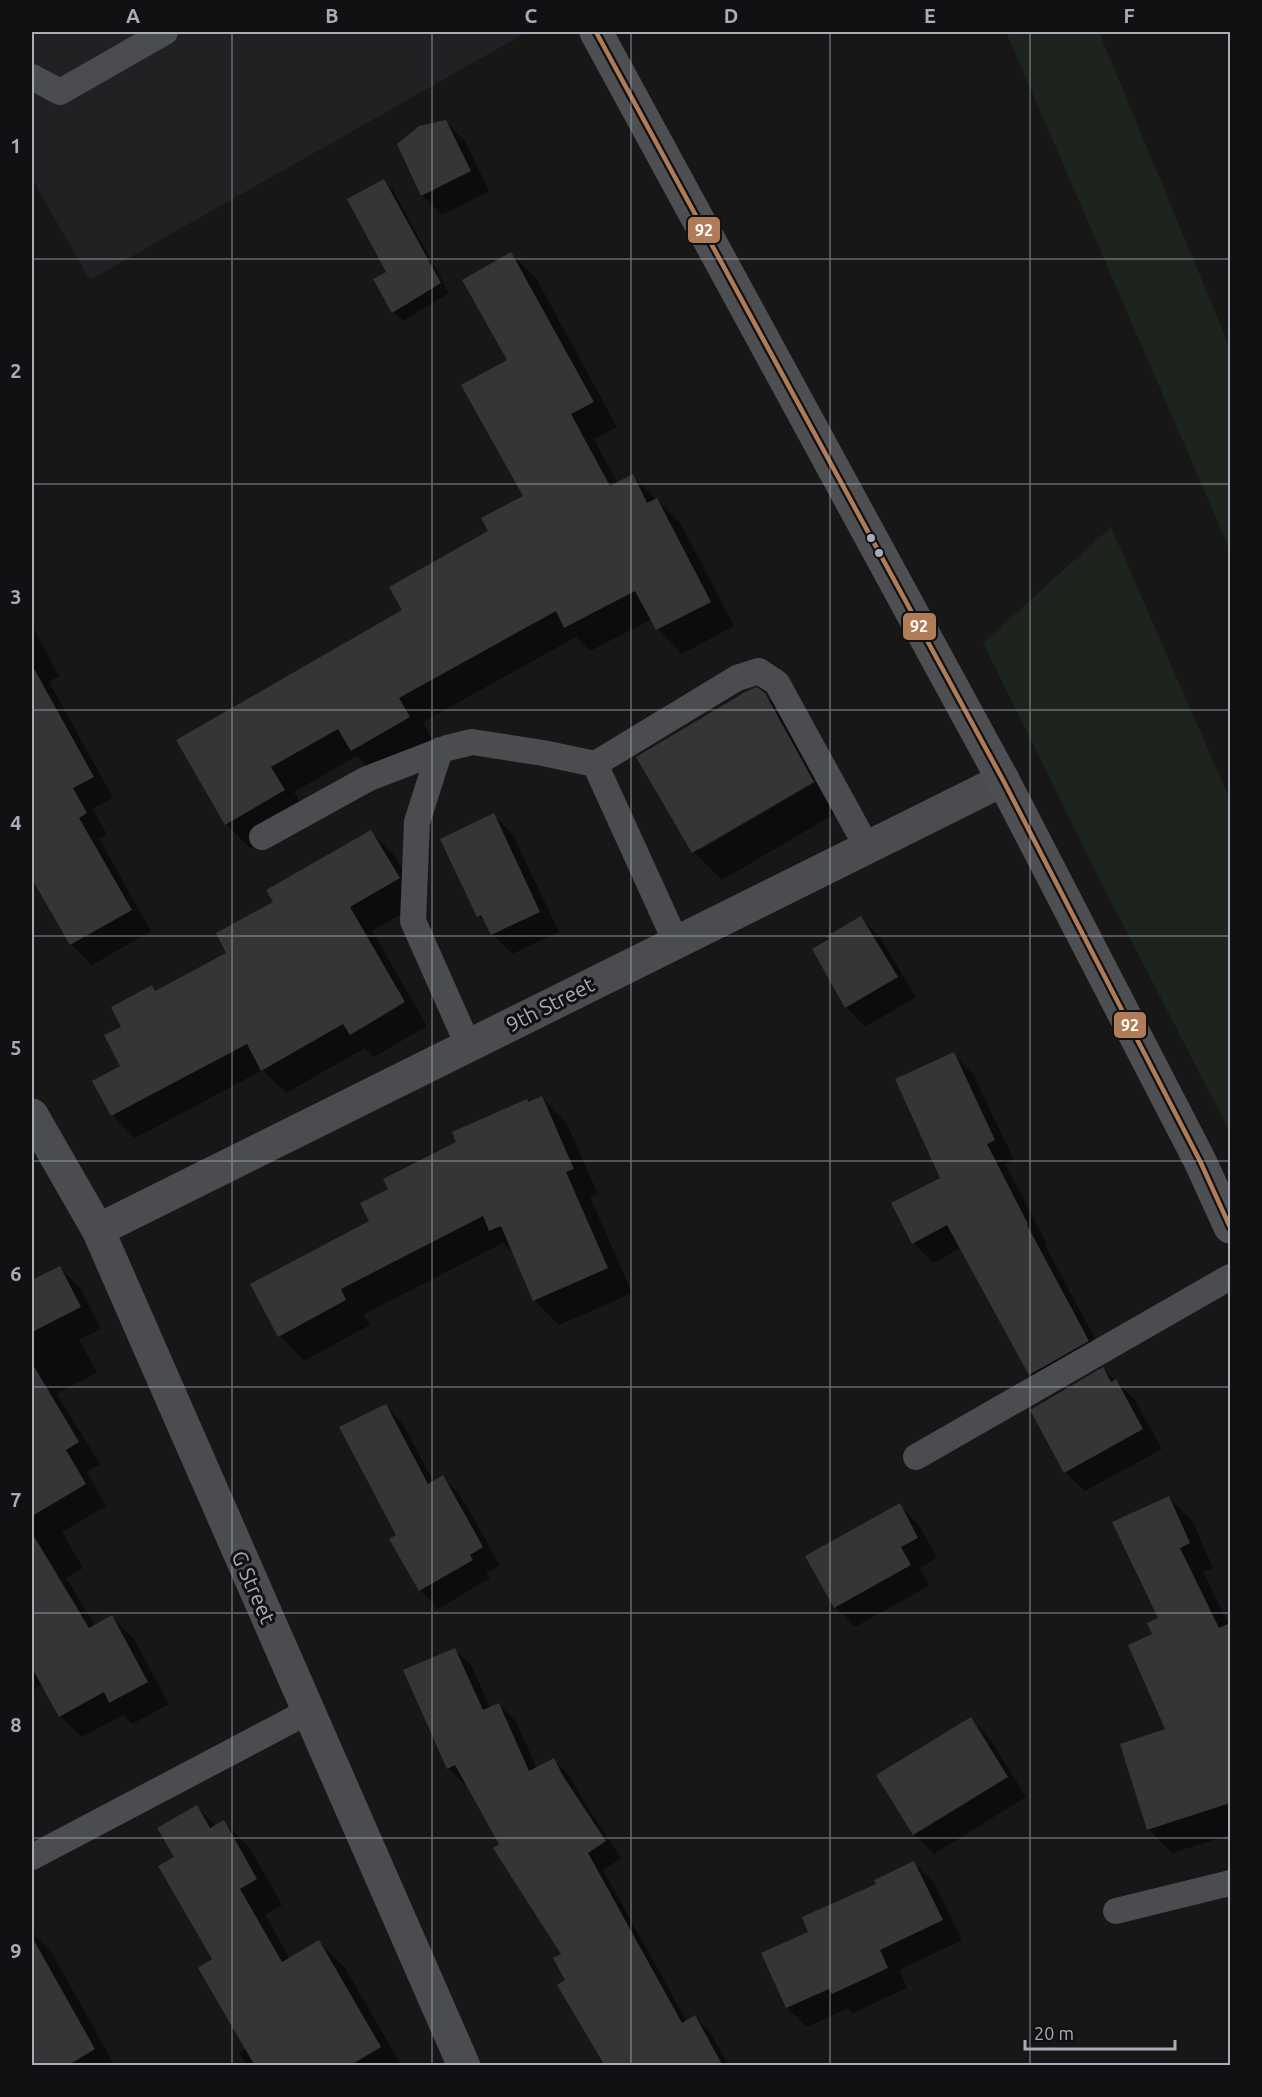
<svg xmlns="http://www.w3.org/2000/svg" width="1262" height="2097" font-family="Ubuntu,sans-serif">
<style>
.built{fill:#212123}
.green{fill:#1d241e}
.shadow{fill:#0007;fill-rule:evenodd}
.building{fill:#353536}
.lines{fill:none;stroke-linecap:round;stroke-linejoin:round}
.lane{stroke:#4b4c50;stroke-width:26}
.street{stroke:#4b4c50;stroke-width:33}
.primary{stroke:#4d4f52;stroke-width:33}
.bus-1-casing{stroke:#111113;stroke-width:9}
.bus-1{stroke:#b07c57;stroke-width:4.5}
.grid{fill:none;stroke:#a8adb8;stroke-width:1.5;stroke-opacity:0.55}
.bus-dot{fill:#a8adb8;stroke:#111113;stroke-width:2}
.labels{text-anchor:middle;dominant-baseline:central;stroke-width:6;stroke-linejoin:round;paint-order:stroke}
.street-label{font-size:21px;fill:#a8adb8;stroke:#111113}
.line-badge{stroke:#111113;stroke-width:2}
.badge-label{font-size:16px;text-anchor:middle;font-weight:bold;fill:#fff}
.neatline{fill:none;stroke:#a8adb8;stroke-width:2}
.grid-label{font-size:20px;text-anchor:middle;font-weight:bold;fill:#a8adb8}
</style>
<rect width="100%" height="100%" fill="#171717"/>
<!-- built -->
<path class="built" d="M 32,32 L 527,32 L 90,280 L 32,179 Z"/>
<!-- green -->
<path class="green" d="M 1006,32 L 1099,32 L 1230,348 L 1230,550 Z
M 1111,527 L 1230,800 L 1230,1132 L 1101,882 L 983,643 Z"/>
<!-- shadow -->
<path class="shadow" d="M 445,122 L 465,141 L 489,191 L 442,215 L 422,195 Z
M 384,181 L 393,190 L 449,293 L 403,321 L 393,312 L 388,272 Z
M 511,254 L 536,278 L 617,427 L 594,439 L 618,484 L 633,476 L 681,524 L 734,626 L 682,654 L 657,629 L 652,619 L 590,651 L 576,637 L 423,722 L 434,742 L 376,775 L 357,756 L 294,792 L 308,815 L 250,848 L 226,824 L 178,741 L 404,611 L 525,497 L 509,360 Z
M 32,626 L 59,676 L 49,682 L 113,798 L 92,809 L 107,834 L 99,839 L 151,931 L 92,965 L 71,944 L 47,890 L 32,864 L 32,857 L 34,855 L 32,852 Z
M 764,694 L 793,723 L 841,810 L 722,880 L 694,852 ZM 820,776 L 821,779 L 700,850 L 700,846 Z
M 494,815 L 513,835 L 559,932 L 512,954 L 492,934 L 488,926 L 479,916 Z
M 371,832 L 394,855 L 422,902 L 372,931 L 427,1026 L 374,1057 L 365,1048 L 286,1093 L 263,1070 L 135,1138 L 112,1115 L 122,1066 L 123,1027 L 151,987 L 156,992 L 229,953 L 275,903 Z
M 861,918 L 880,938 L 916,997 L 865,1027 L 846,1007 Z
M 953,1054 L 973,1074 L 1014,1160 L 1005,1164 L 1047,1244 L 1045,1245 L 1107,1361 L 1050,1394 L 1030,1374 L 961,1248 L 933,1263 L 913,1243 L 942,1178 Z
M 542,1098 L 566,1122 L 598,1194 L 590,1197 L 632,1293 L 559,1325 L 534,1300 L 514,1254 L 503,1243 L 364,1314 L 370,1325 L 304,1361 L 280,1336 L 371,1221 L 390,1189 L 458,1142 L 527,1100 L 530,1103 Z
M 59,1267 L 81,1289 L 101,1329 L 79,1340 L 97,1372 L 57,1394 L 100,1464 L 87,1472 L 106,1506 L 62,1532 L 83,1568 L 66,1578 L 95,1626 L 112,1617 L 134,1639 L 169,1704 L 132,1724 L 123,1715 L 82,1737 L 60,1716 L 43,1684 L 32,1690 L 32,1275 L 35,1280 Z
M 1103,1369 L 1135,1400 L 1162,1449 L 1085,1491 L 1065,1472 Z
M 385,1405 L 403,1424 L 434,1482 L 442,1477 L 460,1495 L 500,1565 L 486,1573 L 490,1578 L 438,1609 L 420,1590 L 398,1536 Z
M 1169,1498 L 1193,1522 L 1213,1568 L 1203,1572 L 1229,1625 L 1230,1625 L 1230,1835 L 1172,1853 L 1148,1829 L 1167,1730 L 1154,1635 L 1160,1619 Z
M 899,1505 L 919,1525 L 937,1558 L 920,1568 L 929,1586 L 855,1627 L 835,1607 Z
M 455,1650 L 472,1666 L 490,1708 L 499,1705 L 516,1721 L 537,1769 L 554,1760 L 570,1776 L 579,1794 L 621,1858 L 603,1870 L 687,2022 L 695,2017 L 711,2034 L 729,2066 L 607,2066 L 567,1981 L 563,1954 L 467,1784 L 465,1785 L 448,1768 Z
M 971,1719 L 990,1739 L 1026,1797 L 934,1854 L 914,1834 Z
M 197,1807 L 216,1826 L 224,1822 L 250,1848 L 282,1905 L 265,1915 L 290,1959 L 319,1942 L 345,1968 L 402,2066 L 247,2066 L 239,2052 L 247,2048 L 176,1857 Z
M 914,1863 L 934,1883 L 962,1940 L 899,1970 L 907,1988 L 853,2013 L 848,2008 L 807,2027 L 787,2008 L 763,1954 L 810,1933 L 878,1885 Z
M 32,1933 L 52,1953 L 115,2066 L 32,2066 Z"/>
<!-- building -->
<path class="building" d="M 446,120 L 471,171 L 421,196 L 397,144 L 419,126 Z
M 384,179 L 441,283 L 392,313 L 373,279 L 386,272 L 347,199 Z
M 511,252 L 594,402 L 571,414 L 610,486 L 633,474 L 647,503 L 657,498 L 711,602 L 656,630 L 635,591 L 564,628 L 556,611 L 399,698 L 410,717 L 351,751 L 338,729 L 271,767 L 285,790 L 225,825 L 176,740 L 402,610 L 389,587 L 488,531 L 481,518 L 523,496 L 461,385 L 507,360 L 462,280 Z
M 32,665 L 94,777 L 73,788 L 87,813 L 79,818 L 132,910 L 70,945 L 32,879 Z
M 757,687 L 765,693 L 814,782 L 692,853 L 636,757 L 747,691 Z
M 494,813 L 540,912 L 491,935 L 481,915 L 477,917 L 440,839 Z
M 371,830 L 400,878 L 350,907 L 405,1002 L 350,1035 L 343,1024 L 261,1071 L 247,1044 L 111,1116 L 92,1081 L 120,1066 L 104,1035 L 121,1027 L 111,1007 L 152,985 L 155,991 L 226,953 L 216,933 L 273,902 L 266,890 Z
M 861,916 L 898,977 L 845,1008 L 812,949 L 829,939 L 827,936 Z
M 954,1052 L 995,1140 L 987,1144 L 1028,1224 L 1027,1225 L 1089,1341 L 1029,1375 L 947,1225 L 912,1244 L 891,1203 L 940,1178 L 895,1079 Z
M 542,1096 L 574,1169 L 566,1172 L 608,1268 L 533,1301 L 501,1226 L 489,1231 L 483,1216 L 341,1289 L 346,1300 L 278,1337 L 250,1284 L 369,1221 L 360,1203 L 388,1189 L 383,1179 L 456,1142 L 452,1132 L 527,1099 L 528,1102 Z
M 60,1266 L 81,1307 L 32,1332 L 32,1280 Z
M 32,1363 L 79,1442 L 66,1450 L 86,1484 L 32,1516 Z
M 1103,1367 L 1111,1382 L 1116,1379 L 1143,1429 L 1064,1473 L 1030,1410 Z
M 386,1404 L 428,1484 L 443,1475 L 483,1547 L 470,1555 L 473,1560 L 419,1591 L 389,1539 L 396,1535 L 339,1427 Z
M 1169,1496 L 1190,1543 L 1180,1548 L 1219,1628 L 1230,1623 L 1230,1803 L 1147,1830 L 1120,1744 L 1165,1729 L 1128,1645 L 1152,1634 L 1147,1623 L 1158,1618 L 1112,1522 Z
M 900,1503 L 918,1538 L 901,1547 L 911,1565 L 834,1608 L 805,1556 Z
M 32,1533 L 89,1628 L 112,1615 L 148,1682 L 109,1703 L 104,1692 L 59,1717 L 32,1668 Z
M 455,1648 L 483,1710 L 499,1703 L 529,1771 L 554,1758 L 563,1776 L 606,1841 L 588,1853 L 682,2023 L 695,2015 L 723,2066 L 605,2066 L 557,1985 L 565,1980 L 553,1958 L 561,1954 L 493,1848 L 499,1844 L 455,1765 L 447,1769 L 403,1670 Z
M 971,1717 L 1008,1777 L 913,1835 L 876,1775 Z
M 197,1805 L 210,1828 L 224,1820 L 257,1879 L 240,1889 L 282,1962 L 319,1940 L 381,2047 L 349,2066 L 255,2066 L 198,1968 L 212,1959 L 158,1866 L 174,1857 L 157,1828 Z
M 914,1861 L 943,1920 L 880,1950 L 888,1968 L 832,1994 L 829,1989 L 786,2008 L 761,1953 L 808,1932 L 802,1917 L 876,1884 L 874,1880 Z
M 32,1937 L 95,2049 L 67,2066 L 32,2066 Z"/>
<g class="lines">
<!-- lane -->
<path class="lane" d="M 32,77 L 60,92 L 165,32
M 440,750 L 417,822 L 413,921 L 468,1045
M 595,764 L 676,942
M 262,837 L 367,779 L 447,748 L 472,742 L 543,753 L 595,764 L 737,678 L 759,671 L 777,683 L 867,847
M 916,1457 L 1230,1277
M 32,1857 L 309,1711
M 1116,1911 L 1230,1883"/>
<!-- street -->
<path class="street" d="M 32,1115 L 98,1230 L 464,2066
M 98,1230 L 1003,780"/>
<!-- primary -->
<path class="primary" d="M 596,32 L 1003,780 L 1200,1161 L 1230,1227"/>
<defs>
<path id="bus-1" d="M 596,32 L 1003,780 L 1200,1161 L 1230,1227"/>
</defs>
<!-- bus-1 casing -->
<use href="#bus-1" class="bus-1-casing"/>
<!-- bus-1 -->
<use href="#bus-1" class="bus-1"/>
</g>
<!-- grid -->
<path class="grid" d="M 232,32 L 232,2066M 432,32 L 432,2066M 631,32 L 631,2066M 830,32 L 830,2066M 1030,32 L 1030,2066M 32,259 L 1230,259M 32,484 L 1230,484M 32,710 L 1230,710M 32,936 L 1230,936M 32,1161 L 1230,1161M 32,1387 L 1230,1387M 32,1613 L 1230,1613M 32,1838 L 1230,1838"/>
<!-- markers -->
<g class="bus-dot">
<circle cx="871" cy="538" r="5"/>
<circle cx="879" cy="553" r="5"/>
</g>
<g class="labels">
<!-- street labels -->
<g class="street-label">
<text transform="translate(550 1004) rotate(-27)">9th Street</text>
<text transform="translate(254 1587) rotate(66)">G Street</text>
</g>
</g>
<g class="line-badge">
<rect x="687" y="216" width="34" height="28" rx="6" fill="#b07c57"/>
<rect x="902" y="612" width="35" height="29" rx="6" fill="#b07c57"/>
<rect x="1113" y="1011" width="34" height="28" rx="6" fill="#b07c57"/>
</g>
<g class="badge-label">
<text x="704" y="236">92</text>
<text x="919" y="632">92</text>
<text x="1130" y="1031">92</text>
</g>
<!-- border -->
<rect width="1262" height="2097" fill="none" stroke="#111113" stroke-width="66"/>
<!-- scale -->
<path d="M1025 2040v9h150v-9" fill="none" stroke="#a8adb8" stroke-width="3"/>
<text x="1034" y="2040" font-size="18" fill="#a8adb8" stroke="#111113" stroke-width="4.5" paint-order="stroke">20 m</text>
<rect x="33" y="33" width="1196" height="2031" class="neatline"/>
<g class="grid-label">
<text x="133" y="23">A</text>
<text x="332" y="23">B</text>
<text x="531" y="23">C</text>
<text x="731" y="23">D</text>
<text x="930" y="23">E</text>
<text x="1129" y="23">F</text>
<text x="16" y="153">1</text>
<text x="16" y="378">2</text>
<text x="16" y="604">3</text>
<text x="16" y="830">4</text>
<text x="16" y="1055">5</text>
<text x="16" y="1281">6</text>
<text x="16" y="1507">7</text>
<text x="16" y="1732">8</text>
<text x="16" y="1958">9</text>
</g>
</svg>
